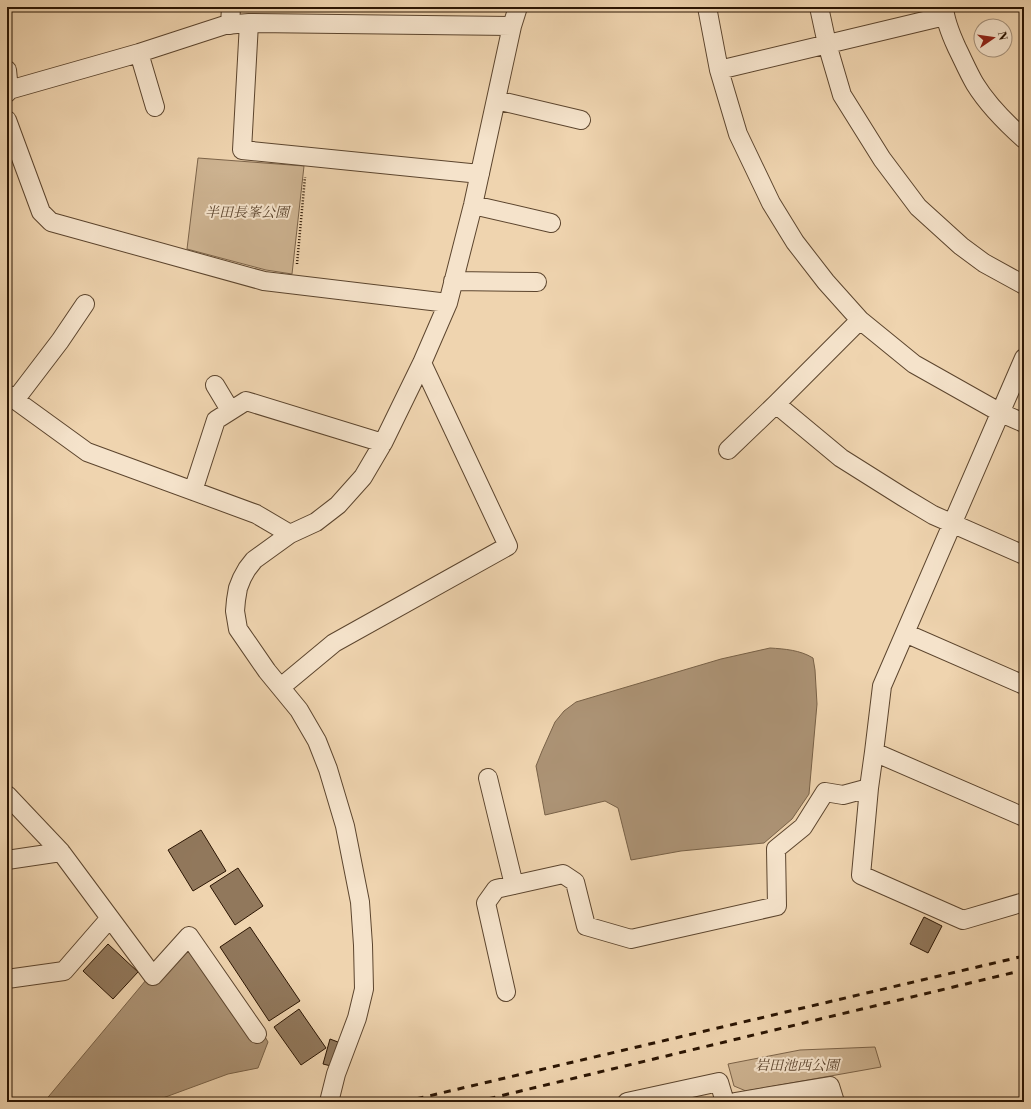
<svg xmlns="http://www.w3.org/2000/svg" width="1031" height="1109" font-family="'Libre Bodoni','Noto Serif JP',serif">
<style>
.green{fill:#ceb492;stroke:#7c644a}
.water{fill:#ac9375;stroke:#786147}
.building{fill:#91785c;stroke:#2b1503}
.lines{fill:none;stroke-linecap:round;stroke-linejoin:round}
.street-casing{stroke:#5c452e;stroke-width:20}
.path{stroke:#2b1503;stroke-width:2.5;stroke-dasharray:1 2;stroke-linecap:butt}
.street{stroke:#f5e3cb;stroke-width:18}
.rail{stroke:#2b1503;stroke-width:3;stroke-dasharray:7 7;stroke-linecap:butt}
.labels{text-anchor:middle;dominant-baseline:central;stroke-width:4;stroke-linejoin:round;paint-order:stroke}
.park-label{font-size:14px;font-style:italic;fill:#5c452e;stroke:#f5e3cb}
</style>
<rect width="100%" height="100%" fill="#efd4af"/>
<filter id="stains"><feTurbulence type="fractalNoise" baseFrequency=".005" numOctaves="4"/><feColorMatrix values="0 0 0 0 .2 0 0 0 0 .09 0 0 0 0 .02 0 0 0 .5 -.17"/></filter>
<radialGradient id="worn" r=".72"><stop offset=".6" stop-color="#630" stop-opacity="0"/><stop offset="1" stop-color="#630" stop-opacity=".3"/></radialGradient>
<!-- green -->
<path class="green" d="M 198,158 L 304,166 L 292,274 L 266,270 L 187,249 Z
M 875,1047 L 881,1067 L 746,1091 L 734,1086 L 728,1064 L 800,1050 Z"/>
<!-- water -->
<path class="water" d="M 770,648 C 785,649 800,650 813,658 L 815,670 L 817,704 L 809,794 L 792,819 L 764,843 L 681,851 L 631,860 L 618,808 L 605,801 L 545,815 L 536,766 L 542,751 L 555,722 L 564,711 L 576,702 L 721,659 Z
M 183,949 L 191,951 L 252,1042 L 264,1035 L 268,1042 L 258,1068 L 228,1074 L 152,1102 L 44,1102 L 146,980 L 153,985 Z"/>
<!-- building -->
<path class="building" d="M 201,830 L 226,871 L 193,891 L 168,850 Z
M 238,868 L 263,906 L 235,925 L 210,886 Z
M 924,917 L 942,926 L 928,953 L 910,944 Z
M 250,927 L 300,1001 L 269,1021 L 220,947 Z
M 108,944 L 138,972 L 113,999 L 83,971 Z
M 299,1009 L 326,1048 L 301,1065 L 274,1027 Z
M 330,1039 L 338,1042 L 331,1066 L 323,1064 Z"/>
<g class="lines">
<defs>
<path id="street" d="M 707,7 L 719,70 L 738,134 L 771,203 L 795,242 L 826,282 L 860,320 L 914,364 L 1001,413 L 1024,423
M 819,7 L 827,44 L 842,95 L 882,159 L 918,207 L 961,246 L 984,263 L 1024,285
M 944,7 C 945,21 951,35 957,48 C 963,60 968,72 975,84 C 988,105 1006,123 1024,139
M 249,23 L 242,150 L 480,174
M 230,25 L 231,7
M 139,53 L 155,107
M 7,70 L 9,90
M 719,70 L 945,16
M 7,93 L 9,90 L 139,53 L 225,25 L 249,23 L 512,26
M 496,100 L 581,120
M 7,120 L 41,212 L 51,222 L 264,281 L 448,303
M 473,205 L 551,223
M 453,281 L 537,282
M 1024,358 L 882,686 L 874,752 L 869,788 L 861,875 L 963,920 L 1024,902
M 215,385 L 230,410
M 7,394 L 87,452 L 256,514 L 290,534
M 15,400 L 60,341 L 85,304
M 776,404 L 841,458 L 903,497 L 933,515 L 1024,555
M 728,450 L 776,404 L 860,320
M 193,491 L 216,420 L 246,401 L 383,443
M 905,633 L 1024,685
M 281,687 L 334,643 L 508,546 L 422,363
M 874,752 L 1024,817
M 488,778 L 514,885
M 7,795 L 61,852 L 110,918 L 64,971 L 7,979
M 7,860 L 61,852
M 110,918 L 153,976 L 189,936 L 257,1034
M 506,992 L 486,903 L 496,889 L 563,874 L 575,882 L 586,926 L 631,939 L 777,906 L 776,849 L 803,827 L 825,792 L 843,795 L 869,788
M 329,1102 L 336,1074 L 357,1018 L 364,989 L 363,945 L 360,902 L 345,826 L 328,769 L 317,741 L 299,710 L 267,671 L 238,629 L 235,611 L 236,600 L 238,588 L 242,578 L 247,569 L 254,560 L 290,534 L 316,522 L 338,505 L 363,477 L 383,443 L 422,363 L 448,303 L 473,205 L 512,26 L 518,7
M 627,1102 L 719,1082 L 725,1102
M 735,1102 L 830,1086 L 835,1102"/>
</defs>
<!-- street casing -->
<use href="#street" class="street-casing"/>
<!-- path -->
<path class="path" d="M 297,264 L 305,177"/>
<!-- street -->
<use href="#street" class="street"/>
<!-- rail -->
<path class="rail" d="M 403,1102 L 1024,956
M 475,1102 L 1024,970"/>
</g>
<g class="labels">
<!-- park labels -->
<g class="park-label">
<text x="247" y="213">半田長峯公園</text>
<text x="797" y="1066">岩田池西公園</text>
</g>
</g>
<!-- margin -->
<rect width="1031" height="1109" fill="none" stroke="#efd4af" stroke-width="24"/>
<rect x="8" y="8" width="1015" height="1093" fill="none" stroke="#2b1503" stroke-width="2"/>
<rect x="12" y="12" width="1007" height="1085" fill="none" stroke="#2b1503"/>
<!-- north arrow -->
<g transform="translate(993 38) rotate(77)"><circle r="19" fill="#f5e3cb" stroke="#a4917b"/>
<path d="M0-3L7 15L0 10L-7 15Z" fill="#8f2418"/>
<text y="-6" font-size="11" font-weight="bold" text-anchor="middle" fill="#2b1503">N</text>
</g>
<rect width="100%" height="100%" filter="url(#stains)"/>
<rect width="100%" height="100%" fill="url(#worn)"/>
</svg>
